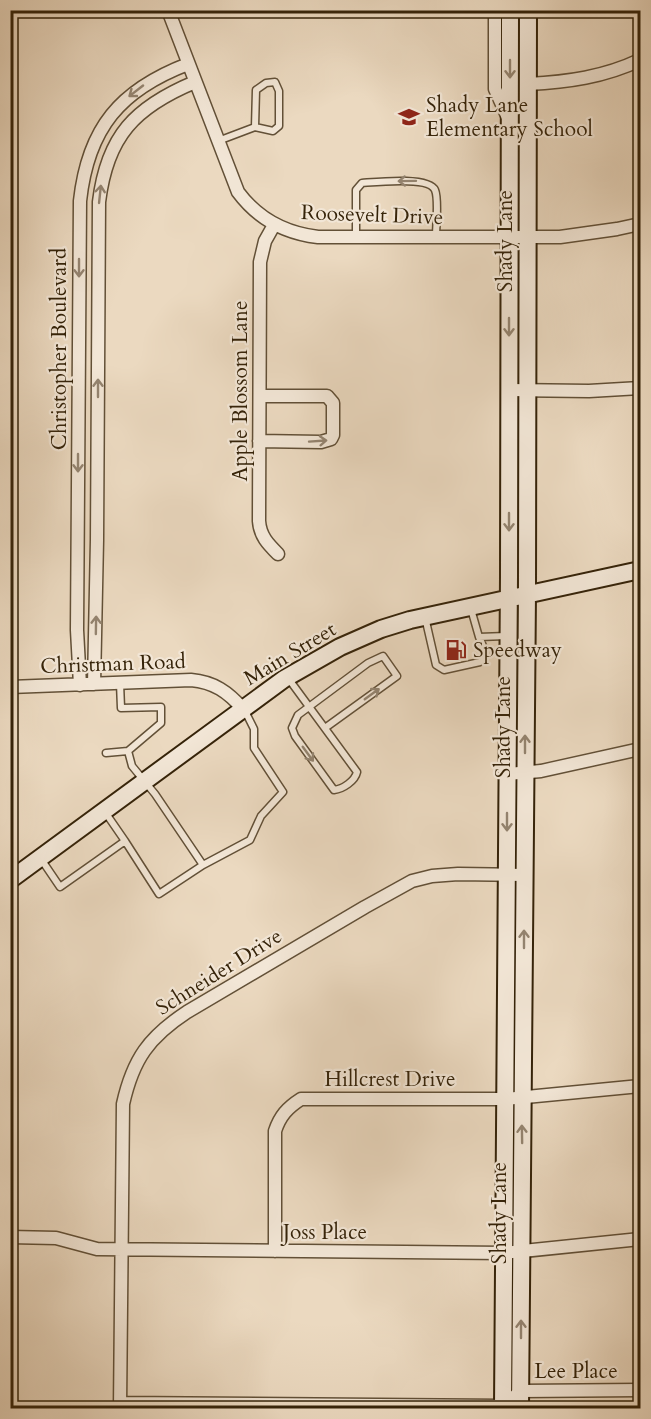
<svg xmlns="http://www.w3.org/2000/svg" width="651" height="1419" font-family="Cardo,serif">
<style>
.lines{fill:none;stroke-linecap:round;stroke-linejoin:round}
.lane-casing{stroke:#625037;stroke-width:9}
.street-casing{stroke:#625037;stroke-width:15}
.secondary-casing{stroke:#352309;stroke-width:20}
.lane{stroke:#f2e6d6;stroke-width:6}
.street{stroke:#f2e6d6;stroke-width:12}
.secondary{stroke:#f2e6d6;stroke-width:16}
.oneway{stroke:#948470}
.labels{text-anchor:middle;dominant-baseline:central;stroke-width:4.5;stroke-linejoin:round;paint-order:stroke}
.poi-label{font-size:21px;fill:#352309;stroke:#f2e6d6;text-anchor:start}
.street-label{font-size:21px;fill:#352309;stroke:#f2e6d6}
</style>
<rect width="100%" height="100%" fill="#ebd9c0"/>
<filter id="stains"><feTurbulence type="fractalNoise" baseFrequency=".00333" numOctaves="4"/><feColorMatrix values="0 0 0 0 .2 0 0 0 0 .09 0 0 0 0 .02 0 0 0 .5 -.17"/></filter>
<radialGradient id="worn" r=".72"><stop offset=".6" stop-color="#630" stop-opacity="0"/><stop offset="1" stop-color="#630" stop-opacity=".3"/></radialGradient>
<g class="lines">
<defs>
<path id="lane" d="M 218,141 L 255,127 L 256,90 L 266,83 L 275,82 L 279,91 L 279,126 L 273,131 L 255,127
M 356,237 L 356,190 L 362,183 C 376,182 429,176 435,190 C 439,199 436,225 436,237
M 471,609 L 479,637 L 506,636
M 425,617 L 436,665 L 444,670 L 480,662 C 489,655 483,646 479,637
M 288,678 L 357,772 C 355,781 343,789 334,790 L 295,736 L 292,728 L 298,715 L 368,663 L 383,656 L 397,676 L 325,728
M 106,753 L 128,751 L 161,723 L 161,707 L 121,708 L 120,683
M 125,841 L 159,894 L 203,865 L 155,794 L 132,766 L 128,751
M 41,859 L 60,887 L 125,841 L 105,812
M 203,865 L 250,840 L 261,816 L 283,792 L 254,748 L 254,729 L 244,709"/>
<path id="street" d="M 168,10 L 238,192 C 258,219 284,233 318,237 L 560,237 L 617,229 L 640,224
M 495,10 L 495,89 L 509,120
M 528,84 C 568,82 604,77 640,60
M 274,225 L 265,241 L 260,262 L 259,521 C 260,536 268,544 278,554
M 509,390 L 589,391 L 640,388
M 259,441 L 321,442 L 331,439 L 333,435 L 333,403 L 327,396 L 260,396
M 94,684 L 97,540 L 99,202 C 107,136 135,107 195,82
M 80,685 L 77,630 L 80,201 C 88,128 120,90 188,64
M 10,687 L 191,680 C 214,682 228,692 243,709
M 507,774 L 541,771 L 640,749
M 10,1237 L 56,1238 L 97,1249 L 504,1253 L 640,1239
M 275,1251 L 275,1131 C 280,1116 287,1108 301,1099 L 505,1099 L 640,1086
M 120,1403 L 503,1406 L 521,1391 L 640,1390
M 120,1408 L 123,1104 C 133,1059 149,1037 187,1012 L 365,907 L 412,881 L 432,876 L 458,874 L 524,875"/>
<path id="secondary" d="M 10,880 L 284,679 L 340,647 L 381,629 L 410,620 L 640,570
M 503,1408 L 509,576 L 510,10
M 520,1408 L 527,594 L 528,10"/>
</defs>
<!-- lane casing -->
<use href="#lane" class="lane-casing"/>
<!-- street casing -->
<use href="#street" class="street-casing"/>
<!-- secondary casing -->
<use href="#secondary" class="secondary-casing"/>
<!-- lane -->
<use href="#lane" class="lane"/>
<!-- street -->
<use href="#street" class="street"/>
<!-- secondary -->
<use href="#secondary" class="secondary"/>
</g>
<!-- one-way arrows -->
<defs><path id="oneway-shaft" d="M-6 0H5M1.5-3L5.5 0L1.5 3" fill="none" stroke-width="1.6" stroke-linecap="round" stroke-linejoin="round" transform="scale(1.5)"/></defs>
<g class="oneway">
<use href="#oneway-shaft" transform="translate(510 69) rotate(90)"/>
<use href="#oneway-shaft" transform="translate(136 91) rotate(142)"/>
<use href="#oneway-shaft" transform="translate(407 181) rotate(179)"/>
<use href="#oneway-shaft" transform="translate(100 194) rotate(-84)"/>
<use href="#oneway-shaft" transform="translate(79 268) rotate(90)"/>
<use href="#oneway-shaft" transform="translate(509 327) rotate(90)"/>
<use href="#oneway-shaft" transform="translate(98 388) rotate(-90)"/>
<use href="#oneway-shaft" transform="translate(318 441) rotate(-4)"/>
<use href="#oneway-shaft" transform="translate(78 463) rotate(90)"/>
<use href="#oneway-shaft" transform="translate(509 522) rotate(90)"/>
<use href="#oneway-shaft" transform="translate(96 625) rotate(-89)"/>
<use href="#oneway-shaft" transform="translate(372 694) rotate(-36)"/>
<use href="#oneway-shaft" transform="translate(525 744) rotate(-90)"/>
<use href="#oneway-shaft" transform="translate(308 754) rotate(54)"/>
<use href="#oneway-shaft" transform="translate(507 822) rotate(90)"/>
<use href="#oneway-shaft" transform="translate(524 939) rotate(-90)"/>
<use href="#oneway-shaft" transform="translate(522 1134) rotate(-91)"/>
<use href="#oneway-shaft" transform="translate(521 1329) rotate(-90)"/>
</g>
<!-- icons -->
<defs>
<symbol id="school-bare" viewBox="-9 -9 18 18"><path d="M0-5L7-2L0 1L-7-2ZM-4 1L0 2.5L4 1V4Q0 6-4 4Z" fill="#8f2418" stroke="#f2e6d6" stroke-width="2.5" paint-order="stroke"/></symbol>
<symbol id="fuel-bare" viewBox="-9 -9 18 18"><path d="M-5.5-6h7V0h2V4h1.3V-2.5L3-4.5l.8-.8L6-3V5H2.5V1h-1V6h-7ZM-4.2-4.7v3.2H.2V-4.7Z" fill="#8f2418" stroke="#f2e6d6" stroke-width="2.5" paint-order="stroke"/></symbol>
</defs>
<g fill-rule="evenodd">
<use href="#school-bare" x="394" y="102" width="30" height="30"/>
<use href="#fuel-bare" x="441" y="635" width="30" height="30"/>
</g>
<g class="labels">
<!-- poi labels -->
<g class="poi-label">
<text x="426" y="105">Shady Lane<tspan x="426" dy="24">Elementary School</tspan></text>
<text x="473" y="650">Speedway</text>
</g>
<!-- street labels -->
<g class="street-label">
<text transform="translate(372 215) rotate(2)">Roosevelt Drive</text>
<text transform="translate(505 241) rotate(-90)">Shady Lane</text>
<text transform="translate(59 349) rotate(-90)">Christopher Boulevard</text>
<text transform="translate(240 391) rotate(-90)">Apple Blossom Lane</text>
<text transform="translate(290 654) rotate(-31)">Main Street</text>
<text transform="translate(113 664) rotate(-2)">Christman Road</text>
<text transform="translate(503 727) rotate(-90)">Shady Lane</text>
<text transform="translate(219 972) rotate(-32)">Schneider Drive</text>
<text x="390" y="1079">Hillcrest Drive</text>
<text transform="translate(499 1213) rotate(-90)">Shady Lane</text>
<text x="325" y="1232">Joss Place</text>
<text x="576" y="1371">Lee Place</text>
</g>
</g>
<!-- margin -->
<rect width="651" height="1419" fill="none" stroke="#ebd9c0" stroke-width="36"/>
<rect x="12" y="12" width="627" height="1395" fill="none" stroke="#352309" stroke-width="3"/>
<rect x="18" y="18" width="615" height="1383" fill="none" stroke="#352309" stroke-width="1.5"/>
<rect width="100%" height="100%" filter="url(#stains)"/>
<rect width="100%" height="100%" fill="url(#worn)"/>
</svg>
